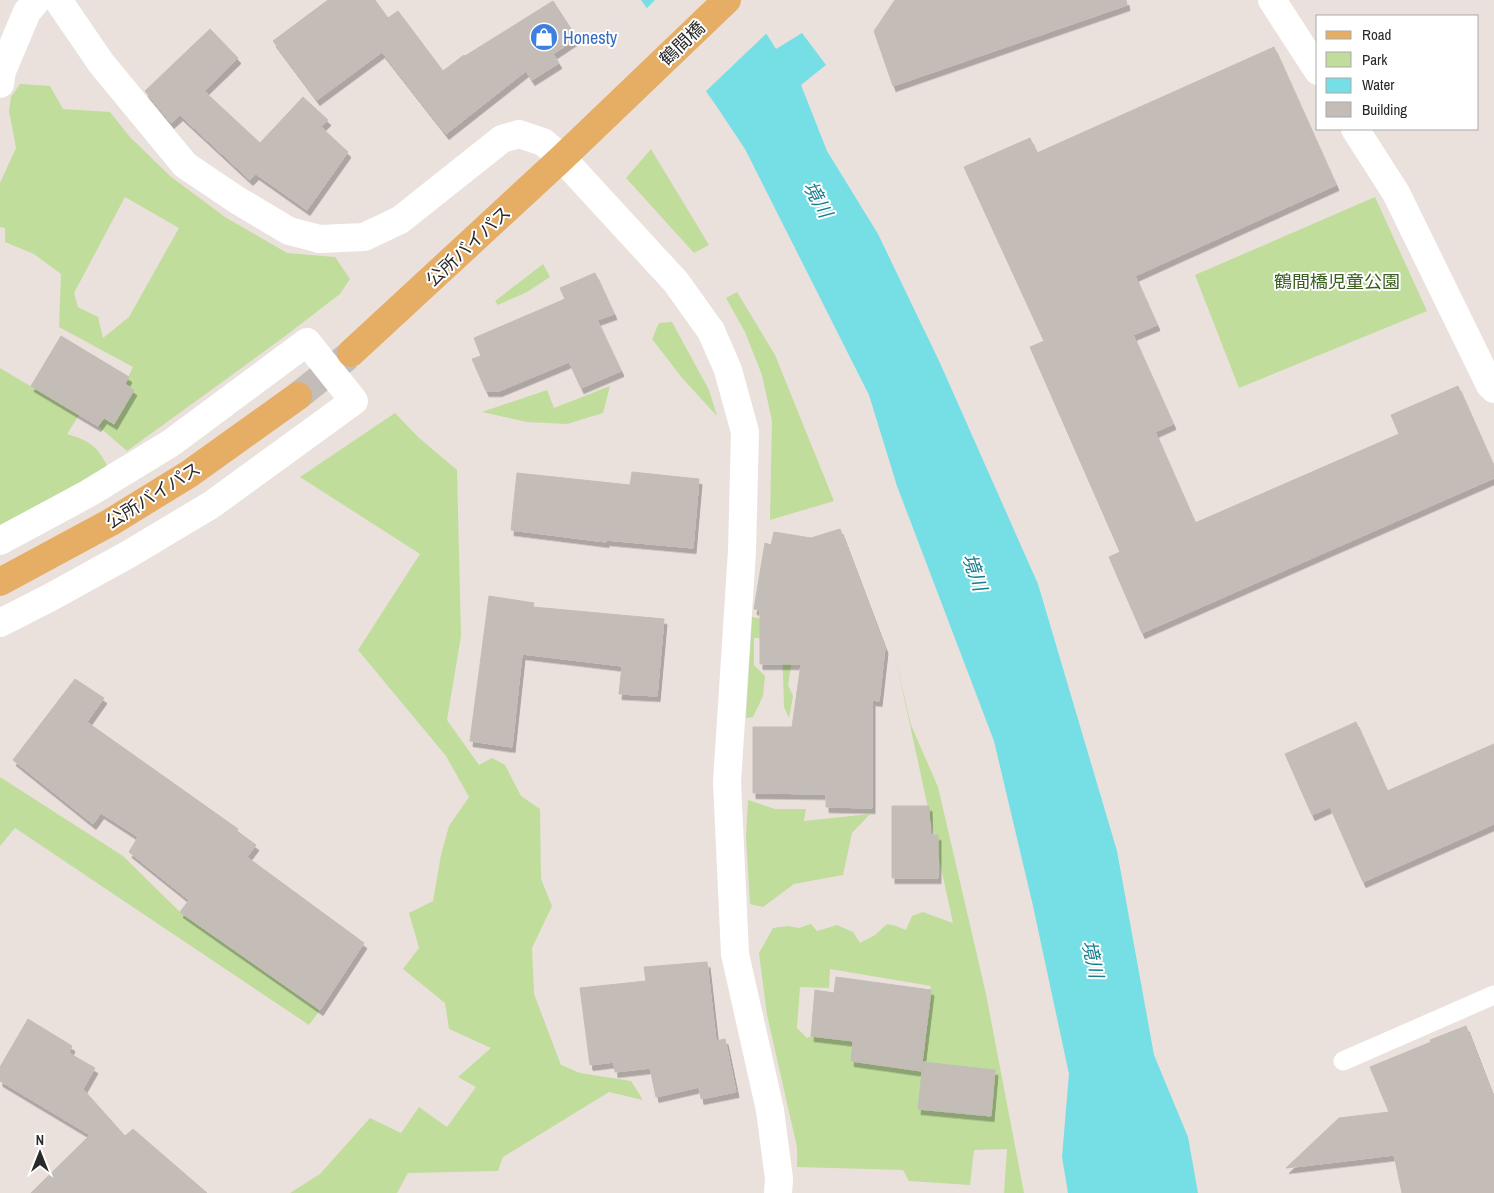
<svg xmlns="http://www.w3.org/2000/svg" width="1494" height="1193" font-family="'Archivo Narrow','Noto Sans JP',sans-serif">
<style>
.green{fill:#c0dd9c;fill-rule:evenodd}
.water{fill:#76dfe5}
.pier{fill:#eae1dc}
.building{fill:#c3bcb7;stroke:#c5bdb6;filter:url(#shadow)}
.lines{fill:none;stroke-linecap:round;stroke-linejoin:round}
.primary-tunnel{stroke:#c3bcb8;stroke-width:28;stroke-dasharray:28 14;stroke-linecap:butt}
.lane{stroke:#fff;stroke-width:19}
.street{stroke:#fff;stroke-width:28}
.secondary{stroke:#fff;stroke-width:28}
.primary{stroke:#e6ad65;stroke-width:28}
.labels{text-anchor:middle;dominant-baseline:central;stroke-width:4;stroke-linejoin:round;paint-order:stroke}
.shop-label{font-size:18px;fill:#366cbe;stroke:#fff;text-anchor:start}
.street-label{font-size:18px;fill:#292929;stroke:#fff}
.park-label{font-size:18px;fill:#3a601f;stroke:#fff}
.water-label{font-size:19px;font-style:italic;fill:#177f8f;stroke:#fff}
</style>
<defs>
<filter id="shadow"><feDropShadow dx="3" dy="5.5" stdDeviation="0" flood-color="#0004"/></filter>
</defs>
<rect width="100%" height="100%" fill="#eae1dc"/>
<!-- green -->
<path class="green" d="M 20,84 L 50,86 L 63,109 L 110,112 L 130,137 L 170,176 L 225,217 L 287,253 L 335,257 L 350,279 L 340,294 L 280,340 L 127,451 L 98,426 L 104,418 L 114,424 L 134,390 L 125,384 L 133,367 L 59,327 L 61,274 L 34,254 L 5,242 L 5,228 L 0,227 L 0,183 L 16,148 L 9,111 L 11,97 ZM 125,197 L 179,228 L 129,317 L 103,338 L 98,317 L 78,307 L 74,293 Z
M 651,149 L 709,245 L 694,253 L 626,178 Z
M 1375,197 L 1427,311 L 1239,388 L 1195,275 Z
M 543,264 L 550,277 L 527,292 L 498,305 L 495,301 Z
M 737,292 L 775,355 L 834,501 L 770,520 L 772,421 L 762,375 L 745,332 L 726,298 Z
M 672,322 L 709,390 L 717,416 L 683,379 L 652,339 L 659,323 Z
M 0,368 L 79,415 L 67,434 C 90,441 98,446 108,468 L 0,526 Z
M 610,386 L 603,413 L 567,424 L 527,422 L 482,412 L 547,390 L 554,408 Z
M 395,413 L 418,437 L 457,470 L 461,636 L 447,720 L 479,765 L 492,758 L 505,765 L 521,796 L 540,809 L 541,879 L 552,906 L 532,948 L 534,994 L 561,1065 L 580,1073 L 631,1081 L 643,1100 L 609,1092 L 503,1157 L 498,1171 L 408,1173 L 397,1193 L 290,1193 L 320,1174 L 370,1118 L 401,1133 L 419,1107 L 447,1127 L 476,1087 L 458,1077 L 491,1048 L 449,1029 L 445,1003 L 403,969 L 419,948 L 409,913 L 433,901 L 441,855 L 449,826 L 469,797 L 446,756 L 358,650 L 420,554 L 300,477 Z
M 752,617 L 872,636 L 886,643 L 797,630 L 788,685 L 793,696 L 789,718 L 784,707 L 782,639 L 754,638 L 754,665 L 765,676 L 763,696 L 753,717 L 746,718 Z
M 895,656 L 911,725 L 938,787 L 986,994 L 1024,1193 L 1004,1193 L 1007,1149 L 974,1150 L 970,1185 L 909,1181 L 903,1170 L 797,1167 L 797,1147 L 767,1015 L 759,953 L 773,928 L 788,926 L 799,928 L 811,924 L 817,931 L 837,925 L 853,932 L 860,943 L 875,935 L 887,924 L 896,926 L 906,930 L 912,916 L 923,912 L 953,923 ZM 830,969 L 931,986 L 924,1045 L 853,1041 L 811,1036 L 807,1038 L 797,1028 L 800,987 L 829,988 Z
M 0,777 L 123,856 L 180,912 L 320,1010 L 309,1025 L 15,828 L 0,846 Z
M 748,800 L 775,809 L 806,809 L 804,821 L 870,814 L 852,833 L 843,875 L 794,884 L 763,907 L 750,904 L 746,836 Z"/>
<!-- water -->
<path class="water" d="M 641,0 L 745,0 L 776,49 L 802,33 L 826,65 L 801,85 L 827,151 L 878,234 L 940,363 L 1038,584 L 1117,851 L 1154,1055 L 1188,1137 L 1198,1193 L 1068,1193 L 1062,1157 L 1069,1074 L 1033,906 L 994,741 L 897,486 L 869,395 L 745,149 L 715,104 Z"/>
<!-- pier -->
<path class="pier" d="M 655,0 L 748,0 L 768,32 L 704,93 L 645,10 Z"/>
<!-- building -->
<path class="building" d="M 328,0 L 375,0 L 388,18 L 398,11 L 443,71 L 464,55 L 465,56 L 553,1 L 577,38 L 553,54 L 559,63 L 532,80 L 526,71 L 446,134 L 382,52 L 317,100 L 273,41 Z
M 895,0 L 1126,0 L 1127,5 L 893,86 L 874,31 Z
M 210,29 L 238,58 L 204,91 L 260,143 L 303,97 L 328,120 L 321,127 L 348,152 L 307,210 L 256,174 L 250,180 L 180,115 L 171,123 L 145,91 Z
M 1274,47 L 1336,185 L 1135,276 L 1157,325 L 1133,335 L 1173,424 L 1155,432 L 1195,523 L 1399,434 L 1391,415 L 1458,386 L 1494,467 L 1494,478 L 1142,633 L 1109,557 L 1120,552 L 1030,347 L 1044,341 L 964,167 L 1030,138 L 1037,153 Z
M 595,273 L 614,314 L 597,320 L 621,371 L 581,388 L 569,362 L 499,391 L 486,391 L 472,359 L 481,356 L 474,338 L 565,299 L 560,288 Z
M 61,336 L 129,377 L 125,384 L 134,390 L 114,424 L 104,418 L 98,426 L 31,386 Z
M 632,472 L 699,479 L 693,548 L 606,540 L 606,542 L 511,530 L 517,473 L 630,485 Z
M 840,529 L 885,648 L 879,701 L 872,700 L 872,808 L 826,807 L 826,794 L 753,793 L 753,727 L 792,727 L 801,664 L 760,664 L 760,610 L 754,609 L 765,543 L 771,545 L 774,532 L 811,538 Z
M 489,596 L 534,603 L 533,607 L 664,619 L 657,696 L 619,694 L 622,666 L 522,654 L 512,747 L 470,741 Z
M 75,679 L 104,698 L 87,722 L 238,829 L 237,831 L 256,845 L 247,857 L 364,943 L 320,1010 L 180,912 L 189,900 L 129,852 L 138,837 L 101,813 L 93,824 L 13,760 Z
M 1356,722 L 1387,791 L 1494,744 L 1494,824 L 1363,882 L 1330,807 L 1312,815 L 1285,754 Z
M 892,806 L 929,806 L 930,835 L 938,835 L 938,878 L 892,878 Z
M 707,962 L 716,1041 L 725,1039 L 736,1092 L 701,1099 L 699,1087 L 656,1097 L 650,1068 L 615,1072 L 614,1062 L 590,1065 L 580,988 L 646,981 L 644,967 Z
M 836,977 L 931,990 L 921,1071 L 851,1061 L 853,1041 L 811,1036 L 815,990 L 834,993 Z
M 28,1019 L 72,1046 L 69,1053 L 95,1068 L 83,1089 L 125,1136 L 133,1129 L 207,1193 L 31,1193 L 90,1135 L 0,1081 L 0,1067 Z
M 1466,1026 L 1494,1099 L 1494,1193 L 1402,1193 L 1394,1155 L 1286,1168 L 1339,1118 L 1389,1112 L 1370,1067 L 1431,1042 L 1430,1040 Z
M 923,1062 L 995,1070 L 991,1116 L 918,1109 Z"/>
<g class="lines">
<!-- primary-tunnel -->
<path class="primary-tunnel" d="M 298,396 L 348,356"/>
<!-- lane -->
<path class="lane" d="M 1343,1061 L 1494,995"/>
<!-- street -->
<path class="street" d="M 58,0 L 101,63 L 185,165 L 237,200 L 289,231 L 320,239
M 1272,0 L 1318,71
M 0,84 L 2,71 L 27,12 L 37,0
M 1355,129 L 1396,193 L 1490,385 L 1494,389
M 711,331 L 728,370 L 745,432 L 742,551 L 727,782 L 735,954 L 770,1110 L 779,1179 L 778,1193
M 0,541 L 89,493 L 171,443 L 307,342 L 354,401 L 211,505 L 129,554 L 51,597 L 0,623"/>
<!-- secondary -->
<path class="secondary" d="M 320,239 L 364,237 L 400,220 L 502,139 L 519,134 L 543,142 L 562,158 L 676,282 L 711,331"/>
<!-- primary -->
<path class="primary" d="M 351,353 L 562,158 L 727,0
M 0,582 L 111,522 L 189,474 L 298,396"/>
</g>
<!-- icons -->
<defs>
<symbol id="shop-disc" viewBox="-11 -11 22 22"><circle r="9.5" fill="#3f7fe0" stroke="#fff"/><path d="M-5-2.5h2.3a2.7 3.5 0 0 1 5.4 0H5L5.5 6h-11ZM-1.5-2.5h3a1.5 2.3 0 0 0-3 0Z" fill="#fff"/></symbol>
</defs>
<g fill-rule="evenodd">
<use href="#shop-disc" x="528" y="21" width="32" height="32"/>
</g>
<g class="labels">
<!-- shop labels -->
<g class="shop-label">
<text x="563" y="37">Honesty</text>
</g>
<!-- street labels -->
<g class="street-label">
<text transform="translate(682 43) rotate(-44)">鶴間橋</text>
<text transform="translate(468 246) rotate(-43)">公所バイパス</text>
<text transform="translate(153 495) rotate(-32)">公所バイパス</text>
</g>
<!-- park labels -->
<g class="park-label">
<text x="1337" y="281">鶴間橋児童公園</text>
</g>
<!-- water labels -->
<g class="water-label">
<text transform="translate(818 199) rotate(61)">境川</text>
<text transform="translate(975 572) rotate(71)">境川</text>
<text transform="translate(1093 959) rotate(77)">境川</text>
</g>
</g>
<!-- legend -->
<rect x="1316" y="15" width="162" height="115" fill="#ffffff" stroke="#a9a9a9"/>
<rect x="1326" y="31" width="25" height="8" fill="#e6ad65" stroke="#a9a9a9"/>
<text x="1362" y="40" font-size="15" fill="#292929">Road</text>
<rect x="1326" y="52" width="25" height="15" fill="#c0dd9c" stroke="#a9a9a9"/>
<text x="1362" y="65" font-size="15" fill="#292929">Park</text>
<rect x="1326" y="78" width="25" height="15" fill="#76dfe5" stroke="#a9a9a9"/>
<text x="1362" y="90" font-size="15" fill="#292929">Water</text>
<rect x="1326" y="102" width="25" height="15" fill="#c3bcb7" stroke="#a9a9a9"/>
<text x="1362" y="115" font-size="15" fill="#292929">Building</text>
<!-- north arrow -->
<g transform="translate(40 1153)" stroke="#ffffff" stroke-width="4" paint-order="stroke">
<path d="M0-4L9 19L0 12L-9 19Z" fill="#292929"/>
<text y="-8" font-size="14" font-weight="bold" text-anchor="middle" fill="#292929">N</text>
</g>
</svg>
